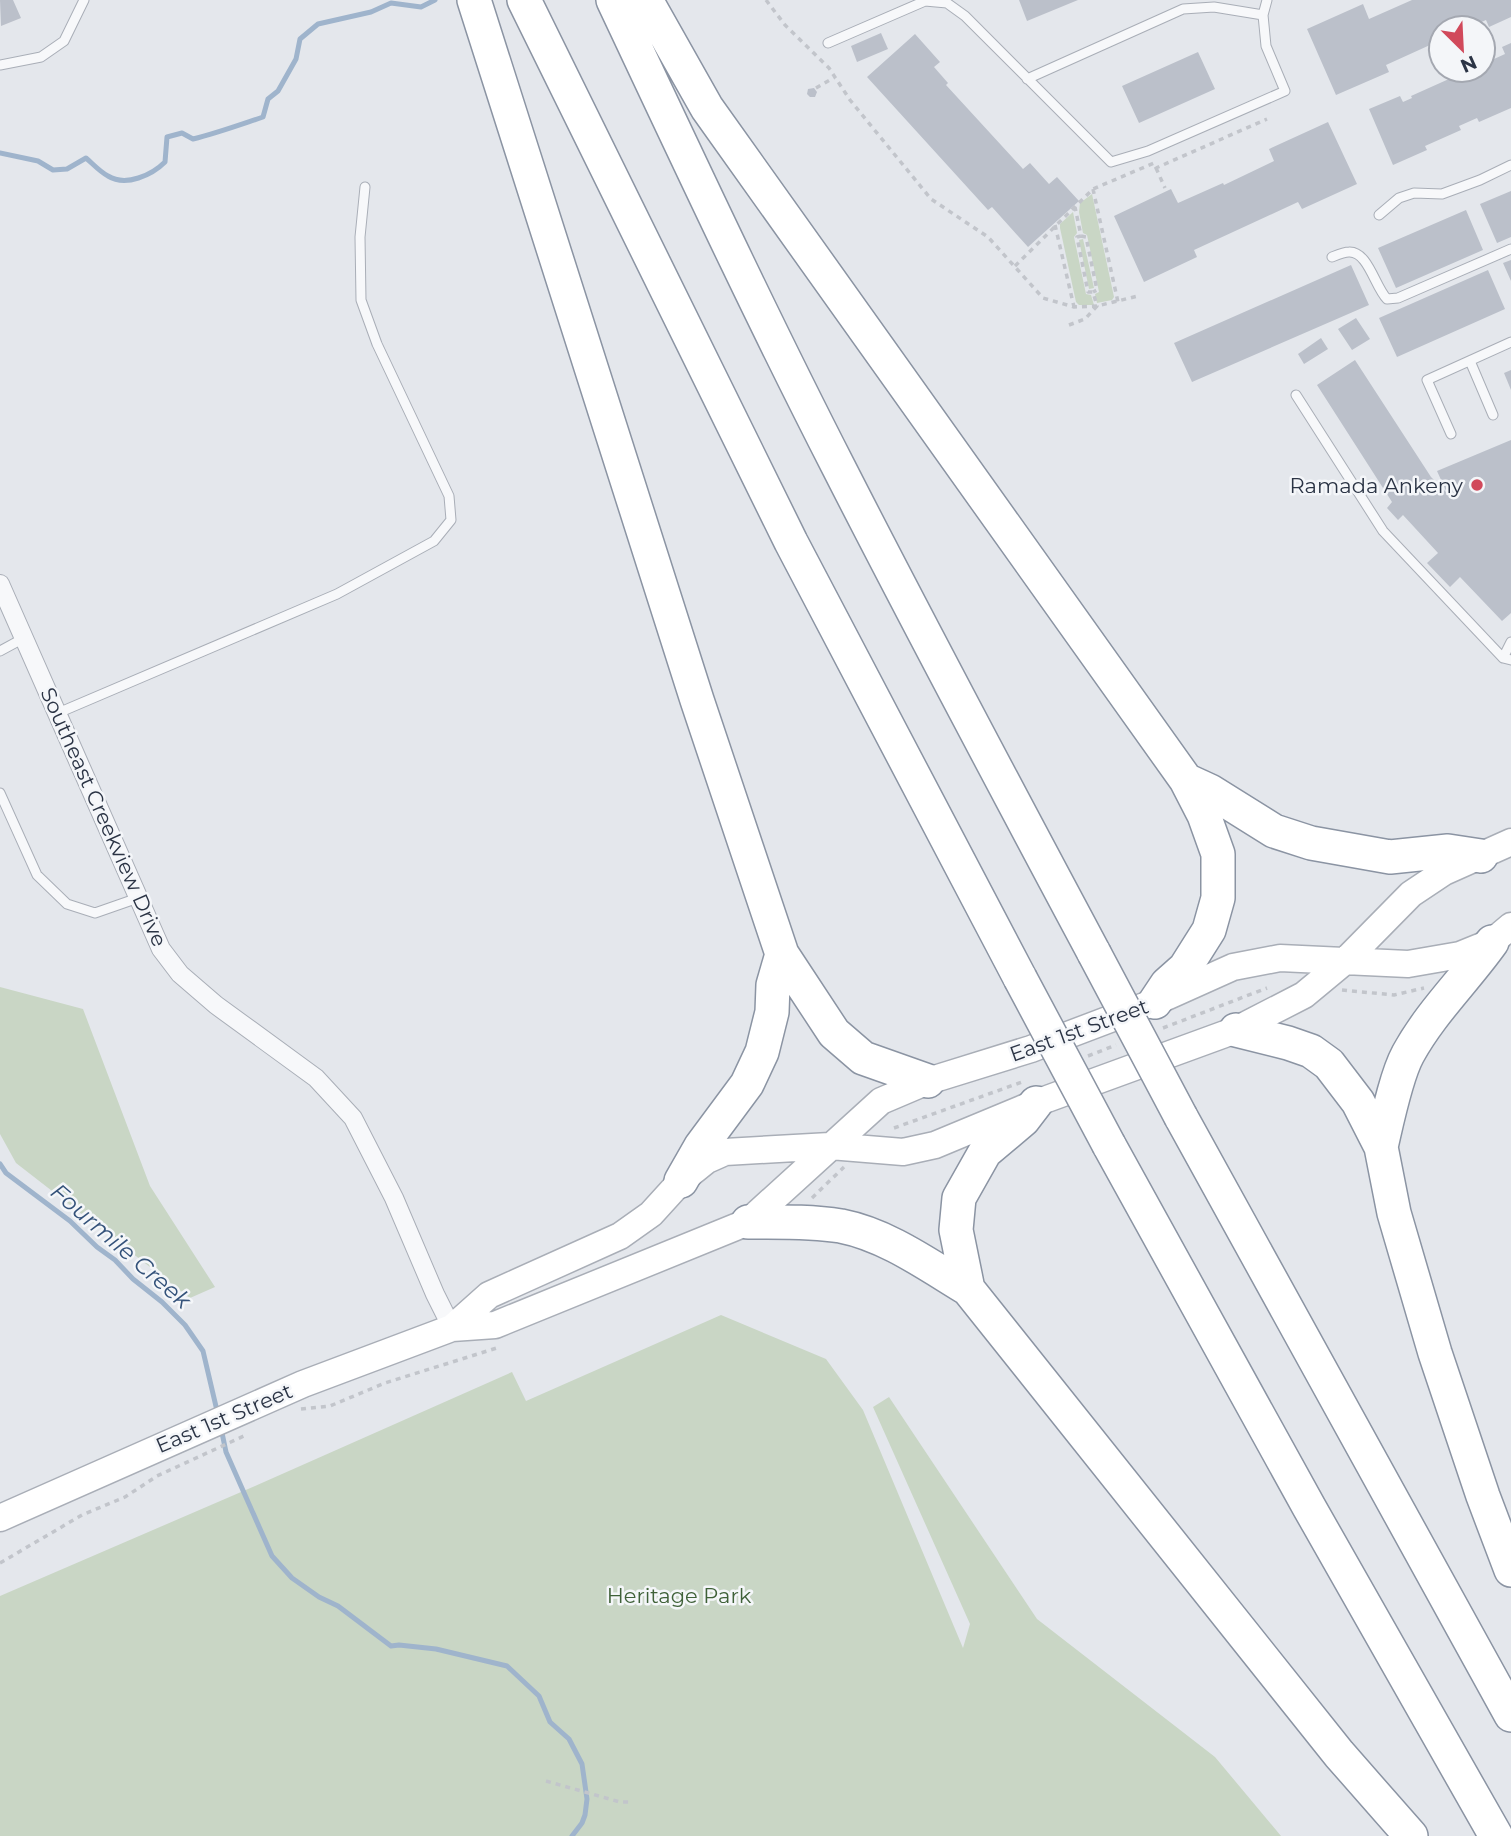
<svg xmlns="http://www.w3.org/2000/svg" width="1511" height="1836" font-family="Montserrat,sans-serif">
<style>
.green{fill:#c9d6c5}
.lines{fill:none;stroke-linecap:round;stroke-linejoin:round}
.stream{stroke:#9fb4cc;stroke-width:5}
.building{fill:#bbc0ca}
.lane-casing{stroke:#a9aeb7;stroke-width:11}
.street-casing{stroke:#a9aeb7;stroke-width:20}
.secondary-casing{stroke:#a9aeb7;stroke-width:29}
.highway-casing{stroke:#8b94a3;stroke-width:36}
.path{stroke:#c2c5cb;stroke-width:3.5;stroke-dasharray:5 5;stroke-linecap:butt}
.lane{stroke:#f7f8fa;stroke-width:9}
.street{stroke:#f7f8fa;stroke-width:18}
.secondary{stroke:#fff;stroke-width:26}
.highway{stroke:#fff;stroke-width:33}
.highway-bridge-casing{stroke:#8b94a3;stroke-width:36;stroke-linecap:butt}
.highway-bridge{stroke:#fff;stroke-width:33}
.poi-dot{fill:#d1495b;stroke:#f4f6f9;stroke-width:2.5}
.labels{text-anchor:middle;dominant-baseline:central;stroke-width:5;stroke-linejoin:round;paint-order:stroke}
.poi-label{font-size:21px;fill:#2b3445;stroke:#f4f6f9;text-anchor:end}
.street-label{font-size:21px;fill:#2b3445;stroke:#f4f6f9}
.park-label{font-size:21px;fill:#3f6138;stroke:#f4f6f9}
.water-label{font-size:23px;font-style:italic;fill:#34527a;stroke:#f4f6f9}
</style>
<rect width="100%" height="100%" fill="#e4e7ec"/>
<!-- green -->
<path class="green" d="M 1092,194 L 1114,297 L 1112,300 L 1097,303 L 1095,294 L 1099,292 L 1087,235 L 1083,233 L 1079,212 L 1080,203 Z
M 1073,212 L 1077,233 L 1074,237 L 1086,294 L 1091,295 L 1094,305 L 1079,305 L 1076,302 L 1060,228 L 1060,224 Z
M 1083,239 L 1094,288 L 1089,289 L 1079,240 Z
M 0,987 L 83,1009 L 150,1186 L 215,1287 L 190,1298 L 16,1163 L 0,1134 Z
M 721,1315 L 826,1359 L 863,1410 L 963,1648 L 970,1624 L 873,1407 L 889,1397 L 1037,1619 L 1215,1757 L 1281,1836 L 0,1836 L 0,1596 L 255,1486 L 512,1372 L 526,1401 Z"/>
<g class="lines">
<!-- stream -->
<path class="stream" d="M 0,153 L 38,161 L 53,170 L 67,169 L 86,158 C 93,164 100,172 108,176 C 126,187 152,175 165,162 L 167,137 L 182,133 L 193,139 C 217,133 239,125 263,117 L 268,99 L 278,91 L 296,59 L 300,39 L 318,24 L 371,12 L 391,3 L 421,7 L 435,0
M 0,1164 L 6,1173 L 70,1221 L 97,1247 L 115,1260 L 133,1279 L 162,1302 L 185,1325 L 203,1351 L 218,1415
M 221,1428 L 226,1452 L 272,1556 L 292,1578 L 319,1597 L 338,1606 L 391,1646 L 399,1645 L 436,1649 L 507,1666 L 539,1696 L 550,1722 L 569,1739 L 582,1764 L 587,1799 L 585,1815 L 582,1823 L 572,1836"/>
</g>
<!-- building -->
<path class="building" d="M 0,0 L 13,0 L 21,18 L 1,26 Z
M 1019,0 L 1078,0 L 1027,21 Z
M 1412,0 L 1511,0 L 1511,17 L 1489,27 L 1486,20 L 1468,28 L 1441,28 L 1441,40 L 1386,65 L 1389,72 L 1336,95 L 1307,29 L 1363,4 L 1369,19 Z
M 881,33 L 888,49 L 857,62 L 851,46 Z
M 915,34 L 940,62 L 934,67 L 948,83 L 946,85 L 1023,169 L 1030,163 L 1049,184 L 1057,177 L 1079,201 L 1028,247 L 992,207 L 988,210 L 867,77 Z
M 1511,43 L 1511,108 L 1479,122 L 1477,118 L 1459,126 L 1461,130 L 1425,146 L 1427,150 L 1393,165 L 1369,109 L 1400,96 L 1403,102 L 1412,98 L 1411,96 L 1469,70 L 1483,70 L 1483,64 L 1505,54 L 1502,47 Z
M 1198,52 L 1215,89 L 1139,123 L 1122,86 Z
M 814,88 L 817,92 L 815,97 L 810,97 L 807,94 L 808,89 Z
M 1328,122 L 1357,184 L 1302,209 L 1298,202 L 1194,250 L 1197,257 L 1144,282 L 1114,216 L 1171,189 L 1178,203 L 1223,183 L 1224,185 L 1274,161 L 1269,149 Z
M 1511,191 L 1511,237 L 1497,243 L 1480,204 Z
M 1466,210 L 1483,250 L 1396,288 L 1378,248 Z
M 1511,260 L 1511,281 L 1503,263 Z
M 1351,265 L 1369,305 L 1192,382 L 1174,343 Z
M 1488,270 L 1505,309 L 1397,357 L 1379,318 Z
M 1356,318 L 1370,339 L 1352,350 L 1338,329 Z
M 1321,338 L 1328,349 L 1304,364 L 1298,354 Z
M 1355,360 L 1431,477 L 1447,493 L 1437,471 L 1511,440 L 1511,613 L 1502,621 L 1460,577 L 1450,587 L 1427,563 L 1438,553 L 1403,515 L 1398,520 L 1387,508 L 1392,502 L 1317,385 Z
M 1511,370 L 1511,390 L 1504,373 Z"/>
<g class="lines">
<defs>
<path id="lane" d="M 1263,15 L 1267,0
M 828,43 L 925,1 L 947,3 L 965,16 L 1111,162 L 1148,151 L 1285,91 L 1266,46 L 1263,15 L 1214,7 L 1183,9 L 1027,79
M 0,65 L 41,57 L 64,41 L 84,0
M 1379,215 L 1399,198 L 1414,193 L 1442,194 L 1480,180 L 1511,165
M 1332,257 C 1337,255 1344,252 1349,252 C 1368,251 1375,287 1387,299 L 1398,298 L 1511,249
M 1470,361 L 1493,415
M 1296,395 L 1383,531 L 1503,658 L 1511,660
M 1451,434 L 1427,380 L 1511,342
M 0,651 L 24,638
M 1503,658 L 1511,642
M 58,713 L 337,594 L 434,541 L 451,520 L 449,496 L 377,344 L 361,300 L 360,237 L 365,187
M 0,793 L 37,875 L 67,904 L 95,913 L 138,898"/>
<path id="street" d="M 0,584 L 161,949 L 180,974 L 216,1005 L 316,1078 L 353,1118 L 394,1198 L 435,1294 L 452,1328"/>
<path id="secondary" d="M 452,1328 L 489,1295 L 620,1236 L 651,1214 L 681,1181 L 707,1160 L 725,1152 L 830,1146 L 903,1152 L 935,1145 L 1036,1103 L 1236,1030 L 1304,995 L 1345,961 L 1411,894 L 1444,872 L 1511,842
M 0,1518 L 303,1384 L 452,1328 L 495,1325 L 748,1222 L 881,1101 L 928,1081 L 1031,1049 L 1155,1002 L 1233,967 L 1280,958 L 1408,964 L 1460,955 L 1492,942 L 1511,926"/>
<path id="highway" d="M 474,0 L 697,700 L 782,954 L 834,1033 L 863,1058 L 928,1081
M 524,0 L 791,542 L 1020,978
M 613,0 C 687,157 760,314 839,468 C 922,631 1008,792 1094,953
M 646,0 L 707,108 L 1186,780 L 1204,815 L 1218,854 L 1218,898 L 1209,930 L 1185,968 L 1167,984 L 1155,1002
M 1186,780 L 1210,791 L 1274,831 L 1311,843 L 1390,857 L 1448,851 L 1481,856
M 1236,1030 L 1288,1043 L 1311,1051 L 1329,1064 L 1358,1102 L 1381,1147 L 1394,1213 L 1435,1353 L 1483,1496 L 1511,1570
M 1181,1117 L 1511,1715
M 1109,1145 L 1309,1507 L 1496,1836
M 1381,1147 C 1387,1121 1396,1076 1408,1054 C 1431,1012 1465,980 1492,942
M 681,1181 L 701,1146 L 747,1084 L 762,1052 L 772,1012 L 773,985 L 782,954
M 748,1222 C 778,1222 810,1221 841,1226 C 887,1235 928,1265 968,1289 L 1339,1754 L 1411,1836
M 968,1289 L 956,1230 L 959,1198 L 985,1152 L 1023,1120 L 1036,1103"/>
</defs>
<!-- lane casing -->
<use href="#lane" class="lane-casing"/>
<!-- street casing -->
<use href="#street" class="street-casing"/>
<!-- secondary casing -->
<use href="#secondary" class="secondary-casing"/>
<!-- highway casing -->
<use href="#highway" class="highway-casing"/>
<!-- path -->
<path class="path" d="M 766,0 L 785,25 L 829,68 L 850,100 L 931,199 L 988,237 L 1043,298 L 1074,307 L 1097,306 L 1138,296
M 816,88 L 835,77
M 1156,168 L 1165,188
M 1093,189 L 1118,302
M 1055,225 L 1074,307
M 1081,236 L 1086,237 L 1097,290 L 1093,292
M 1015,266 L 1093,189 L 1154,163 L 1156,168 L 1267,119
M 1069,325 L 1085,319 L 1097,306 L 1093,292 L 1088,292 L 1077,237 L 1081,236 L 1075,207
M 1342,990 L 1394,995 L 1424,988
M 1163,1028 L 1267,988
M 1088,1056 L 1116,1045
M 894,1128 L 1022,1082
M 812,1198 L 844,1167
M 301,1409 L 330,1406 L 385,1383 L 500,1347
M 0,1563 L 82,1515 L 125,1497 L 157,1476 L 246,1435
M 546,1781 L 620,1802 L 632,1802"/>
<!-- lane -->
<use href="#lane" class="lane"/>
<!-- street -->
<use href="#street" class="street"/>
<!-- secondary -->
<use href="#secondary" class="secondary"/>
<!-- highway -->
<use href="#highway" class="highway"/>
<defs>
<path id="highway-bridge" d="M 1094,953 L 1181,1117
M 1020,978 L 1109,1145"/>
</defs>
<!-- highway-bridge casing -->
<use href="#highway-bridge" class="highway-bridge-casing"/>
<!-- highway-bridge -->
<use href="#highway-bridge" class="highway-bridge"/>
</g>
<!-- markers -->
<circle class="poi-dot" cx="1477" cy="485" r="7"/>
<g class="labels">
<!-- poi labels -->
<g class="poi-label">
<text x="1463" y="485">Ramada Ankeny</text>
</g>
<!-- street labels -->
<g class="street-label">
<text transform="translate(104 817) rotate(66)">Southeast Creekview Drive</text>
<text transform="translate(1079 1030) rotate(-20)">East 1st Street</text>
<text transform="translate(224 1418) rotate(-23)">East 1st Street</text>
</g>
<!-- park labels -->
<g class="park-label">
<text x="679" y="1595">Heritage Park</text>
</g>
<!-- water labels -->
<g class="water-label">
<text transform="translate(121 1246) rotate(41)">Fourmile Creek</text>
</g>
</g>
<!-- north arrow -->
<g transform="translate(1462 49) rotate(156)"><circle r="33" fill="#f4f6f9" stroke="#a4a8b1" stroke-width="2"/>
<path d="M0-5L12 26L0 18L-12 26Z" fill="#d1495b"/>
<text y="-10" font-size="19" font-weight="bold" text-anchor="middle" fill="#2b3445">N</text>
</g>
</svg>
